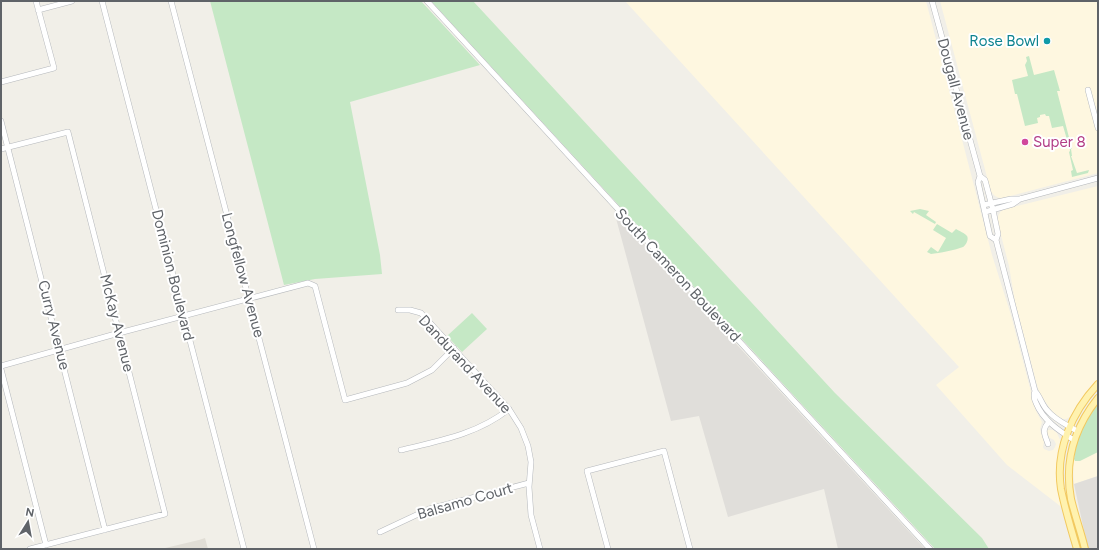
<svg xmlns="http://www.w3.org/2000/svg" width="1099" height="550" font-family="Figtree,sans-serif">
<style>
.commercial{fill:#fef7e0}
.industrial{fill:#e0deda}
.education{fill:#e1ded6}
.green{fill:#c5e8c5}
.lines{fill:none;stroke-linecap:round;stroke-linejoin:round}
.minor-casing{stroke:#b5b8bc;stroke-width:6}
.major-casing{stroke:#f2c960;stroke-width:8}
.minor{stroke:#fff;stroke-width:5}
.major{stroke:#fff2af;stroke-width:6}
.culture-dot{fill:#0f9aa8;stroke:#fff;stroke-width:1.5}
.hotel-dot{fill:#d1479c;stroke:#fff;stroke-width:1.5}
.labels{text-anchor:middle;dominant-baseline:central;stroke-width:4;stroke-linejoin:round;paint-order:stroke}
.culture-label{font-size:15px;fill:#0d838f;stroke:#fff;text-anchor:end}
.street-label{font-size:15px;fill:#5f6368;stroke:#fff}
.hotel-label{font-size:15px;fill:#b23c85;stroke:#fff;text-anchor:start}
</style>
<rect width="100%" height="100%" fill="#f1efe8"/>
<!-- commercial -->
<path class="commercial" d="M 625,1 L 926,1 L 992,255 L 1011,315 L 1036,411 L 1042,422 L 1040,429 L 1044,442 L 1043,447 L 1044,449 L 1049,451 L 1053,450 L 1055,447 L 1056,444 L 1054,440 L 1048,437 L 1046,431 L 1048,430 L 1053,430 L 1057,433 L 1061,442 L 1064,509 L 1007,465 L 936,385 L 959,367 Z
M 940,1 L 1098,1 L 1098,173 L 1003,198 L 999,198 L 995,196 L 991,192 Z
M 1098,186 L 1098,380 L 1088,391 L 1077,405 L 1070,417 L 1066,419 L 1063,419 L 1057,416 L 1051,410 L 1040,394 L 1037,385 L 1015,302 L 1009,266 L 997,220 L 998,216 L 1001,211 L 1005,209 Z
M 1098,403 L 1098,476 L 1074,484 L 1073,465 L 1077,443 Z"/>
<!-- industrial -->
<path class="industrial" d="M 614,211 L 763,373 L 925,549 L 838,549 L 824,489 L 728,517 L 699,416 L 671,421 Z
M 1098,476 L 1098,549 L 1088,549 L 1074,484 Z"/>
<!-- education -->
<path class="education" d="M 205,538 L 208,549 L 161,549 L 199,540 Z"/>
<!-- green -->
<path class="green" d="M 210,1 L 421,1 L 480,65 L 350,102 L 380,255 L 382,274 L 315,279 L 284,285 Z
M 431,1 L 473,1 L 835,393 L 982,538 L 989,549 L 935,549 Z
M 1029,56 L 1034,75 L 1054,70 L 1060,91 L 1057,91 L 1072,149 L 1071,149 L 1072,156 L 1071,156 L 1077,173 L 1089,170 L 1088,173 L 1072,177 L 1071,171 L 1073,170 L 1069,152 L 1070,151 L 1069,143 L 1068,143 L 1063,126 L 1052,128 L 1049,116 L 1046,116 L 1045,114 L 1040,115 L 1040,117 L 1037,118 L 1038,123 L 1025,126 L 1017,94 L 1015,94 L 1012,80 L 1028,76 L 1025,65 L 1027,61 L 1026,57 Z
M 920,209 L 929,211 L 926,215 L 936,222 L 935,224 L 914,212 L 913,214 L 910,211 Z
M 937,224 L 952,233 L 956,229 C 959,231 965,233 967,236 C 969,239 966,245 963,247 C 956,250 939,253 931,254 L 927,252 L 931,247 L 938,252 L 946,238 L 933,230 Z
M 472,313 L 487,329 L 462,352 L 447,336 Z
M 1098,403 L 1098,452 L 1080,461 L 1075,461 L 1074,459 C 1076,439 1085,419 1098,403 Z"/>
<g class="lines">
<defs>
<path id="minor" d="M 102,1 L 244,549
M 171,1 L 314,549
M 427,1 L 930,549
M 932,1 L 980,176 L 978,182 L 990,236 L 996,240
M 38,10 L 72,1
M 1,82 L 54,68 L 36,1
M 1088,90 L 1098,128
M 1,121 L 105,530
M 1,149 L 68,132 L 165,514 L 30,549
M 980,176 L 985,180 L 993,210 L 998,234 L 996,240 L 1035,391 C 1033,396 1034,399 1036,403 C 1043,420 1059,431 1074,440
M 983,205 L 1011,199 L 1020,199 L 1098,178
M 985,212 L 1013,204 L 1020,199
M 398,310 L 410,310 L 421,313 L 509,409 L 521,428 L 528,446 L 531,462 L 529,487 L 531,515 L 540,549
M 1,366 L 119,333 L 308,283 L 315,286 L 345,400 L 407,383 L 432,370 L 454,348
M 1,369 L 46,545
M 1035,391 C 1040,396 1042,405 1047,410 C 1055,420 1067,425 1077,431
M 1048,444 C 1045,435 1041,430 1049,422
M 401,450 C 439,441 478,434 509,409
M 380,532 L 429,509 L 529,483
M 608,549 L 587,471 L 664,451 L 690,549"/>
<path id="major" d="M 1077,549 C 1071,529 1065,509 1061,489 C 1055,450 1072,412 1098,384
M 1085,549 C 1081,532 1075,516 1071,499 C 1064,461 1074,428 1098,398"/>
</defs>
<!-- minor casing -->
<use href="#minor" class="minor-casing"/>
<!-- major casing -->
<use href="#major" class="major-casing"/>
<!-- minor -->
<use href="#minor" class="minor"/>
<!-- major -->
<use href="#major" class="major"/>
</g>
<!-- markers -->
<circle class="culture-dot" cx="1047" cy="41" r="4"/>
<circle class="hotel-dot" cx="1025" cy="142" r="4"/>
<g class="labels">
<!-- culture labels -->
<g class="culture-label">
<text x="1039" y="41">Rose Bowl</text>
</g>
<!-- street labels -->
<g class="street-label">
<text transform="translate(956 89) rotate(75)">Dougall Avenue</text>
<text transform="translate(173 275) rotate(76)">Dominion Boulevard</text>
<text transform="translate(243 275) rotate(75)">Longfellow Avenue</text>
<text transform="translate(678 275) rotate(47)">South Cameron Boulevard</text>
<text transform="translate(117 323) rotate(76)">McKay Avenue</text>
<text transform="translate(54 325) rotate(76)">Curry Avenue</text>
<text transform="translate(465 364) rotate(47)">Dandurand Avenue</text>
<text transform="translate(465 501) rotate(-16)">Balsamo Court</text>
</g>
<!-- hotel labels -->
<g class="hotel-label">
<text x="1033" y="142">Super 8</text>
</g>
</g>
<!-- border -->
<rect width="1099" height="550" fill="none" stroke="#5f6368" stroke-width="4"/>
<!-- north arrow -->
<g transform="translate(28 522) rotate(11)" stroke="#ffffff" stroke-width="3" paint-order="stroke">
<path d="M0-3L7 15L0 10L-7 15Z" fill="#5f6368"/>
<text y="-6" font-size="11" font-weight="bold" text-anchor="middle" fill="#5f6368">N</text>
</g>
</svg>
